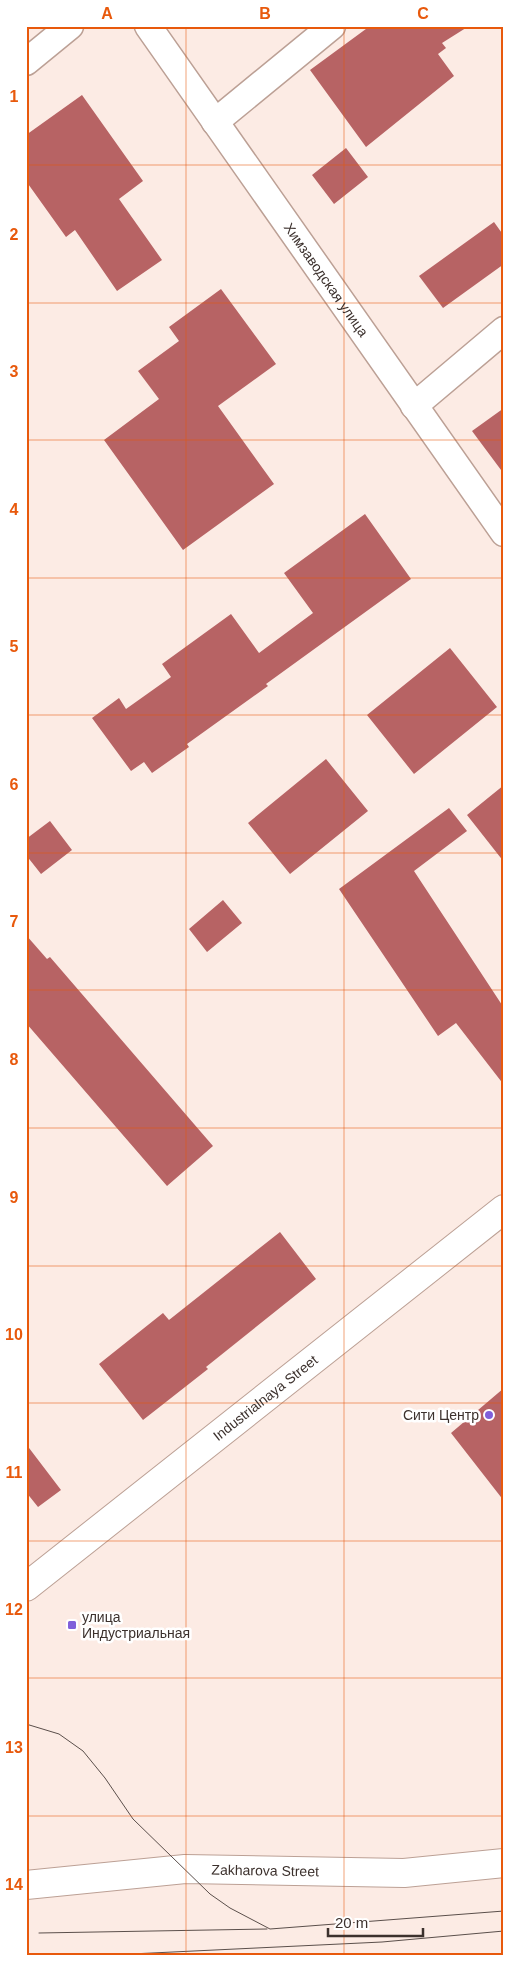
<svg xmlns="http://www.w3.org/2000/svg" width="530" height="1981" font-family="Helvetica,sans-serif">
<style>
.building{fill:#b76364}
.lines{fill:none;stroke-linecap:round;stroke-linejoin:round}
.minor-casing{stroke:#bca095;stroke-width:29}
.secondary-casing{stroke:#bca095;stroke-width:30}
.primary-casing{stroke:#bca095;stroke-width:30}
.minor{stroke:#fff;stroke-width:26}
.secondary{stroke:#fff;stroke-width:28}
.primary{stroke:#fff;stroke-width:28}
.tram{stroke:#5b4f4b;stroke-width:1}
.grid{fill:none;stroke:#e8590c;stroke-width:1;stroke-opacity:0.55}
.poi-dot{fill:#8060da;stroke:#fff;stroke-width:2}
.labels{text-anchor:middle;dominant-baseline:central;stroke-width:5;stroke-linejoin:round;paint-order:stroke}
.street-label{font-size:14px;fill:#3c312d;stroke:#fff}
.poi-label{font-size:14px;fill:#3c312d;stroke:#fff;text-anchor:end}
.neatline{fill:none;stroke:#e8590c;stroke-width:2}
.grid-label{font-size:16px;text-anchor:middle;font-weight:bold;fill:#e8590c}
</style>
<rect width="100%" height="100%" fill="#fcebe4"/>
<!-- building -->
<path class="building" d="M 370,26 L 469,26 L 442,43 L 446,48 L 438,54 L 454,76 L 366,147 L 310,70 Z
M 82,95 L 143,181 L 119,199 L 162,260 L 117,291 L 75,230 L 66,237 L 26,181 L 26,135 Z
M 346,148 L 368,177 L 334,204 L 312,175 Z
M 494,222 L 504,236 L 504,264 L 443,308 L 419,276 Z
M 221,289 L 276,364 L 218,406 L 274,484 L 183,550 L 104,440 L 159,399 L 138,371 L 179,341 L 169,327 Z
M 504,408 L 504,474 L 472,431 Z
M 365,514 L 411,579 L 266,684 L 268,686 L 187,744 L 189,747 L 152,773 L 144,762 L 131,771 L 92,718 L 119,698 L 126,709 L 171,677 L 162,664 L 231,614 L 259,653 L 313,613 L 284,573 Z
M 450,648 L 497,707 L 414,774 L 367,715 Z
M 326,759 L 368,811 L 290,874 L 248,823 Z
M 504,785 L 504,862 L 467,815 Z
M 449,808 L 467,831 L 414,871 L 504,1008 L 504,1085 L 456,1023 L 438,1036 L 339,889 Z
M 50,821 L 72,850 L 41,874 L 26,855 L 26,839 Z
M 223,900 L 242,923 L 207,952 L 189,929 Z
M 26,935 L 47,959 L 50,957 L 213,1146 L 167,1186 L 26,1023 Z
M 280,1232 L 316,1279 L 206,1367 L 208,1369 L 143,1420 L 99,1364 L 163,1313 L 169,1320 Z
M 504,1388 L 504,1501 L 451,1433 Z
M 26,1444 L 61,1490 L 38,1507 L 26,1492 Z"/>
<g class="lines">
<defs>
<g id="minor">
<path id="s1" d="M 148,26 L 504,533"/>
<path d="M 26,62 L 70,26"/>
<path d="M 215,122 L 332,26"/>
<path d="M 414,406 L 504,330"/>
</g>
<g id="secondary">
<path id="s2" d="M 26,1587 L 504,1209"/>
</g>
<g id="primary">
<path id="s3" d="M 26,1885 L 185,1869 L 404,1873 L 504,1863"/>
</g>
</defs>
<!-- minor casing -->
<use href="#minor" class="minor-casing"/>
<!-- secondary casing -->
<use href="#secondary" class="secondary-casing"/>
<!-- primary casing -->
<use href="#primary" class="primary-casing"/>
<!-- minor -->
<use href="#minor" class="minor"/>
<!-- secondary -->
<use href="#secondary" class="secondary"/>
<!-- primary -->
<use href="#primary" class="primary"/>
<!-- tram -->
<path class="tram" d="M 26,1724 L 59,1734 L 83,1751 L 105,1778 L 133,1819 L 210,1894 L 230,1908 L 270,1929 L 504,1911
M 39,1933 L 267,1929
M 110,1955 L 382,1942 L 504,1931"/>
</g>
<!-- grid -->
<path class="grid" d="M 186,26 L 186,1955M 344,26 L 344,1955M 26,165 L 504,165M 26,303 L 504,303M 26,440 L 504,440M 26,578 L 504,578M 26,715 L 504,715M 26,853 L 504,853M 26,990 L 504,990M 26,1128 L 504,1128M 26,1266 L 504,1266M 26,1403 L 504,1403M 26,1541 L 504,1541M 26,1678 L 504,1678M 26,1816 L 504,1816"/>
<!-- markers -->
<g class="poi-dot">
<circle cx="489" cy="1415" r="5"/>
<rect x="67" y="1620" width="10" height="10" rx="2.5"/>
</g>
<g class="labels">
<!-- street labels -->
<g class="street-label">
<text stroke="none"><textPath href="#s1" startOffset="310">Химзаводская улица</textPath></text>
<text stroke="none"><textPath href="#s2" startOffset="305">Industrialnaya Street</textPath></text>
<text stroke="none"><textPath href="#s3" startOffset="240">Zakharova Street</textPath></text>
</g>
<!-- poi labels -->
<g class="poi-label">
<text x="479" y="1415">Сити Центр</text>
<text x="82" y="1617" text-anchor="start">улица<tspan x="82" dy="16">Индустриальная</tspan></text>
</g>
</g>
<!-- border -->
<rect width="530" height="1981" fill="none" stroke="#ffffff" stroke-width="55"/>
<!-- scale -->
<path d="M328 1928v8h95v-8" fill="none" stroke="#3c312d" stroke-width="2.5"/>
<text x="335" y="1928" font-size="15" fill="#3c312d" stroke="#ffffff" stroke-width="4" paint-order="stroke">20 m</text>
<rect x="28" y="28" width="474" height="1926" class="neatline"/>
<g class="grid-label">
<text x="107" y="19">A</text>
<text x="265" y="19">B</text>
<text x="423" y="19">C</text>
<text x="14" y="102">1</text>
<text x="14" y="240">2</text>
<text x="14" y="377">3</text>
<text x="14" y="515">4</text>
<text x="14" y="652">5</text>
<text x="14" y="790">6</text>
<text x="14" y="927">7</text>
<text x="14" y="1065">8</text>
<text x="14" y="1203">9</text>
<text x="14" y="1340">10</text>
<text x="14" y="1478">11</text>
<text x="14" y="1615">12</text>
<text x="14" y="1753">13</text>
<text x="14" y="1890">14</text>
</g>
</svg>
